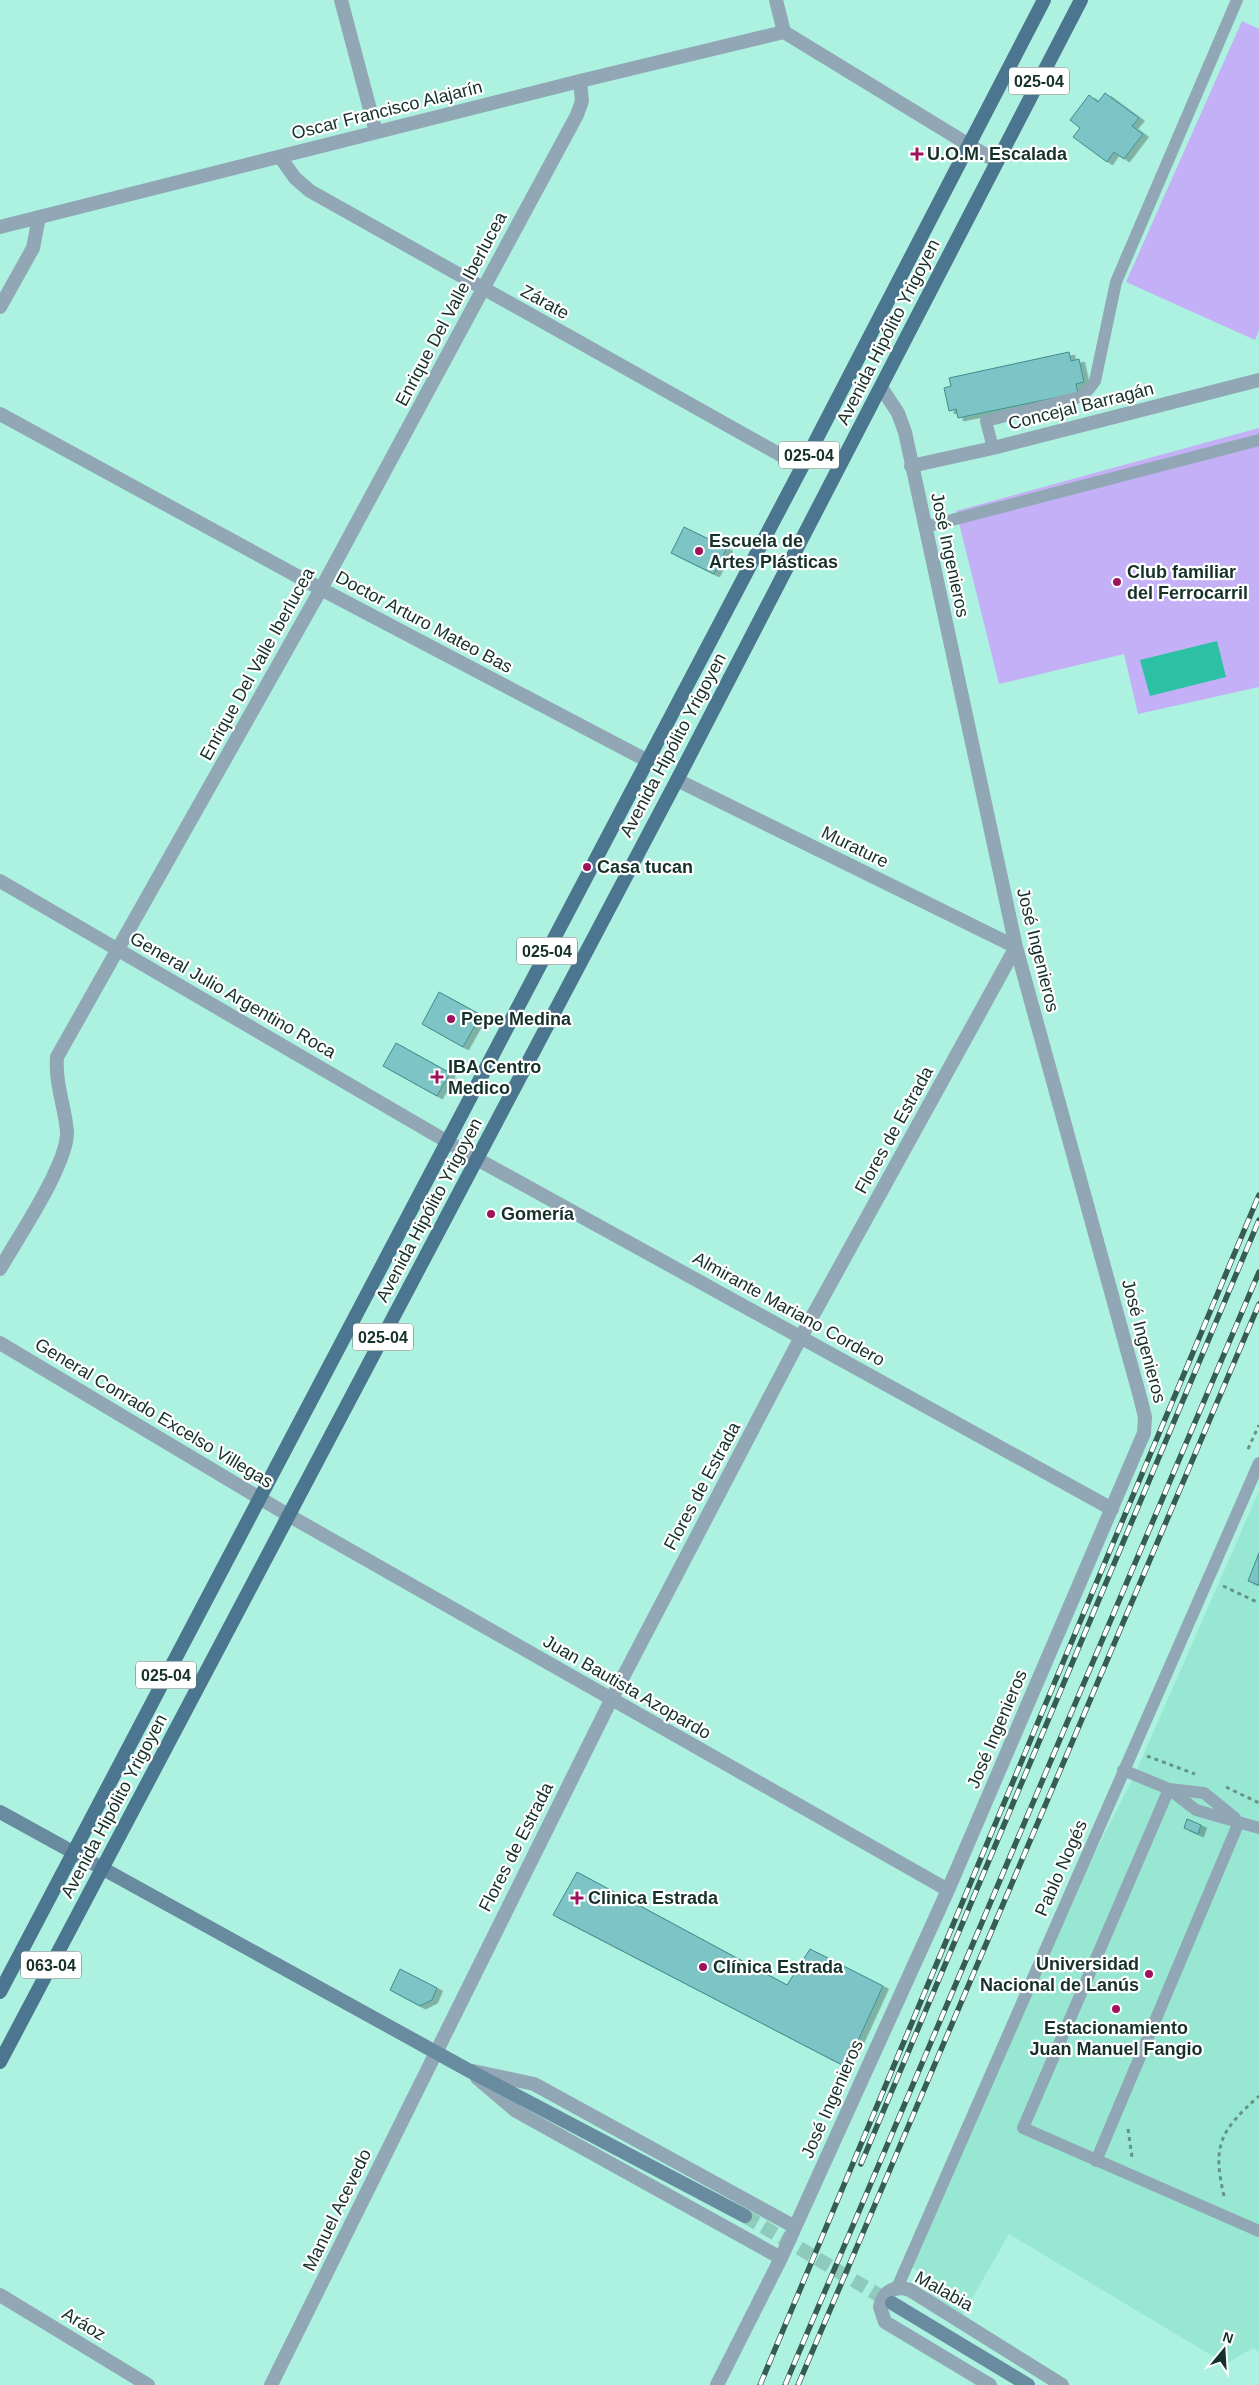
<svg xmlns="http://www.w3.org/2000/svg" width="1259" height="2385" font-family="Arial,sans-serif">
<style>
.built{fill:#98e7d3}
.green{fill:#c3b0f6}
.water{fill:#2cc0a4}
.building{fill:#7bc4c5;stroke:#428b8c;filter:url(#shadow)}
.lines{fill:none;stroke-linecap:round;stroke-linejoin:round}
.secondary-tunnel{stroke:#8fcbbc;stroke-width:14;stroke-dasharray:14 7;stroke-linecap:butt}
.path{stroke:#639487;stroke-width:3;stroke-dasharray:4 4;stroke-linecap:butt}
.service{stroke:#91a7b6;stroke-width:12}
.minor{stroke:#91a7b6;stroke-width:14}
.tertiary{stroke:#91a7b6;stroke-width:14}
.secondary{stroke:#698ba0;stroke-width:14}
.primary{stroke:#4c7690;stroke-width:14}
.rail-casing{stroke:#375d53;stroke-width:5.5}
.rail{stroke:#fff;stroke-width:4;stroke-dasharray:11;stroke-linecap:butt}
.poi-dot{fill:#9f125c;stroke:#fff;stroke-width:2}
.labels{text-anchor:middle;dominant-baseline:central;stroke-width:4.5;stroke-linejoin:round;paint-order:stroke}
.shield{fill:#fff;stroke:#5b6f6a;stroke-width:1}
.shield-label{font-size:16px;font-weight:bold;fill:#15312a}
.street-label{font-size:18px;fill:#15312a;stroke:#fff}
.poi-label{font-size:18px;font-weight:bold;fill:#15312a;stroke:#fff;text-anchor:start}
</style>
<defs>
<filter id="shadow"><feDropShadow dx="5.5" dy="3" stdDeviation="0" flood-color="#0004"/></filter>
</defs>
<rect width="100%" height="100%" fill="#adf2e0"/>
<!-- built -->
<path class="built" d="M 1259,1491 L 1259,2352 L 1253,2348 L 1226,2364 L 1009,2234 L 961,2318 L 929,2298 L 933,2280 L 910,2266 L 1069,1903 L 1135,1774 Z"/>
<!-- green -->
<path class="green" d="M 1242,21 L 1259,29 L 1259,330 L 1255,340 L 1126,282 Z
M 1259,428 L 1259,687 L 1138,714 L 1124,654 L 999,684 L 956,511 Z"/>
<!-- water -->
<path class="water" d="M 1217,641 L 1226,677 L 1150,696 L 1140,660 Z"/>
<!-- building -->
<path class="building" d="M 1105,93 L 1139,118 L 1132,126 L 1143,134 L 1124,159 L 1114,152 L 1107,162 L 1073,137 L 1080,128 L 1070,120 L 1089,95 L 1098,102 Z
M 1069,352 L 1071,361 L 1079,359 L 1084,382 L 1076,384 L 1078,393 L 958,418 L 956,409 L 949,411 L 944,388 L 951,386 L 949,378 Z
M 684,527 L 727,548 L 714,574 L 671,553 Z
M 439,992 L 481,1015 L 463,1047 L 422,1024 Z
M 396,1043 L 450,1073 L 437,1096 L 383,1066 Z
M 1259,1553 L 1259,1585 L 1248,1581 Z
M 1187,1819 L 1201,1825 L 1198,1834 L 1184,1828 Z
M 577,1872 L 787,1985 L 810,1949 L 883,1986 L 846,2067 L 553,1915 Z
M 400,1969 L 437,1988 L 432,2000 L 420,2006 L 390,1990 Z"/>
<g class="lines">
<!-- secondary-tunnel -->
<path class="secondary-tunnel" d="M 745,2216 L 892,2303"/>
<!-- path -->
<path class="path" d="M 1248,1449 L 1259,1425
M 1223,1586 L 1259,1603
M 1147,1756 L 1195,1774
M 1226,1787 L 1259,1803
M 1128,2129 L 1132,2157
M 1224,2196 C 1212,2145 1220,2131 1259,2096"/>
<!-- service -->
<path class="service" d="M 993,448 L 986,421 L 1080,397 L 1089,389 L 1095,381 L 1116,282 L 1237,0
M 925,527 L 1259,440
M 1123,1770 L 1169,1789 L 1196,1810 L 1259,1828
M 1169,1789 L 1023,2128 L 1259,2231
M 1169,1789 L 1204,1793 L 1235,1818
M 1096,2161 L 1239,1822
M 897,2288 L 1259,1463"/>
<!-- minor -->
<path class="minor" d="M 341,0 L 376,132
M 280,157 L 295,178 L 310,191 L 802,467
M 0,227 L 580,81 L 784,32
M 0,307 L 33,248 L 39,217
M 0,414 L 321,589 L 648,761
M 911,466 L 993,448 L 1259,380
M 677,780 L 1016,947
M 0,881 L 477,1159 L 1112,1509
M 0,1269 C 17,1239 68,1164 67,1132 C 65,1106 55,1085 57,1057 L 321,589 L 577,115 L 582,101 L 580,81
M 0,1343 L 288,1515 L 948,1890
M 473,2071 L 534,2084 L 795,2227
M 477,2078 L 516,2111 L 781,2258
M 0,2295 L 148,2385
M 271,2385 L 611,1700 L 801,1337 L 1016,947
M 717,2385 L 781,2258 L 948,1890 L 1144,1433 L 1145,1417 L 1140,1397 L 1016,947 L 905,432 L 898,413 L 881,387
M 990,2385 L 885,2322 L 880,2307 C 883,2291 895,2285 910,2290 L 1062,2385"/>
<!-- tertiary -->
<path class="tertiary" d="M 776,0 L 784,32 L 997,162"/>
<!-- secondary -->
<path class="secondary" d="M 0,1812 L 468,2070 L 745,2216
M 892,2303 L 1028,2385"/>
<!-- primary -->
<path class="primary" d="M 0,1992 L 802,467 L 1044,0
M 0,2062 L 677,780 L 1081,0"/>
<defs>
<path id="rail" d="M 861,2164 L 1259,1220
M 760,2385 L 1259,1195
M 785,2385 L 1259,1272
M 798,2385 L 1259,1304"/>
</defs>
<!-- rail casing -->
<use href="#rail" class="rail-casing"/>
<!-- rail -->
<use href="#rail" class="rail"/>
</g>
<!-- markers -->
<g class="poi-dot">
<path d="M914.5 146.5h5v5h5v5h-5v5h-5v-5h-5v-5h5z"/>
<circle cx="699" cy="551" r="5"/>
<circle cx="1117" cy="582" r="5"/>
<circle cx="587" cy="867" r="5"/>
<circle cx="451" cy="1019" r="5"/>
<path d="M434.5 1069.5h5v5h5v5h-5v5h-5v-5h-5v-5h5z"/>
<circle cx="491" cy="1214" r="5"/>
<path d="M574.5 1890.5h5v5h5v5h-5v5h-5v-5h-5v-5h5z"/>
<circle cx="703" cy="1967" r="5"/>
<circle cx="1149" cy="1974" r="5"/>
<circle cx="1116" cy="2009" r="5"/>
</g>
<g class="labels">
<!-- shield labels -->
<g class="shield">
<rect x="1009" y="67.5" width="60" height="27" rx="4"/>
<rect x="779" y="441.5" width="60" height="27" rx="4"/>
<rect x="517" y="937.5" width="60" height="27" rx="4"/>
<rect x="353" y="1323.5" width="60" height="27" rx="4"/>
<rect x="136" y="1661.5" width="60" height="27" rx="4"/>
<rect x="21" y="1951.5" width="60" height="27" rx="4"/>
</g>
<g class="shield-label">
<text x="1039" y="81">025-04</text>
<text x="809" y="455">025-04</text>
<text x="547" y="951">025-04</text>
<text x="383" y="1337">025-04</text>
<text x="166" y="1675">025-04</text>
<text x="51" y="1965">063-04</text>
</g>
<!-- street labels -->
<g class="street-label">
<text transform="translate(387 110) rotate(-14)">Oscar Francisco Alajarín</text>
<text transform="translate(545 302) rotate(29)">Zárate</text>
<text transform="translate(451 309) rotate(-62)">Enrique Del Valle Iberlucea</text>
<text transform="translate(888 332) rotate(-63)">Avenida Hipólito Yrigoyen</text>
<text transform="translate(1081 406) rotate(-14)">Concejal Barragán</text>
<text transform="translate(950 555) rotate(78)">José Ingenieros</text>
<text transform="translate(424 622) rotate(28)">Doctor Arturo Mateo Bas</text>
<text transform="translate(257 664) rotate(-61)">Enrique Del Valle Iberlucea</text>
<text transform="translate(673 745) rotate(-62)">Avenida Hipólito Yrigoyen</text>
<text transform="translate(855 847) rotate(26)">Murature</text>
<text transform="translate(1038 950) rotate(76)">José Ingenieros</text>
<text transform="translate(233 995) rotate(30)">General Julio Argentino Roca</text>
<text transform="translate(894 1130) rotate(-61)">Flores de Estrada</text>
<text transform="translate(429 1210) rotate(-62)">Avenida Hipólito Yrigoyen</text>
<text transform="translate(789 1309) rotate(29)">Almirante Mariano Cordero</text>
<text transform="translate(1144 1341) rotate(75)">José Ingenieros</text>
<text transform="translate(154 1413) rotate(31)">General Conrado Excelso Villegas</text>
<text transform="translate(702 1486) rotate(-62)">Flores de Estrada</text>
<text transform="translate(627 1687) rotate(30)">Juan Bautista Azopardo</text>
<text transform="translate(997 1729) rotate(-67)">José Ingenieros</text>
<text transform="translate(114 1806) rotate(-62)">Avenida Hipólito Yrigoyen</text>
<text transform="translate(516 1847) rotate(-63)">Flores de Estrada</text>
<text transform="translate(1061 1868) rotate(-66)">Pablo Nogés</text>
<text transform="translate(832 2099) rotate(-66)">José Ingenieros</text>
<text transform="translate(337 2210) rotate(-64)">Manuel Acevedo</text>
<text transform="translate(944 2291) rotate(29)">Malabia</text>
<text transform="translate(84 2324) rotate(31)">Aráoz</text>
</g>
<!-- poi labels -->
<g class="poi-label">
<text x="927" y="154">U.O.M. Escalada</text>
<text x="709" y="541">Escuela de<tspan x="709" dy="21">Artes Plásticas</tspan></text>
<text x="1127" y="572">Club familiar<tspan x="1127" dy="21">del Ferrocarril</tspan></text>
<text x="597" y="867">Casa tucan</text>
<text x="461" y="1019">Pepe Medina</text>
<text x="448" y="1067">IBA Centro<tspan x="448" dy="21">Medico</tspan></text>
<text x="501" y="1214">Gomería</text>
<text x="588" y="1898">Clinica Estrada</text>
<text x="1139" y="1964" text-anchor="end">Universidad<tspan x="1139" dy="21">Nacional de Lanús</tspan></text>
<text x="713" y="1967">Clínica Estrada</text>
<text x="1116" y="2028" text-anchor="middle">Estacionamiento<tspan x="1116" dy="21">Juan Manuel Fangio</tspan></text>
</g>
</g>
<!-- north arrow -->
<g transform="translate(1224 2350) rotate(18)" stroke="#ffffff" stroke-width="4" paint-order="stroke">
<path d="M0-4L9 19L0 12L-9 19Z" fill="#15312a"/>
<text y="-8" font-size="14" font-weight="bold" text-anchor="middle" fill="#15312a">N</text>
</g>
</svg>
